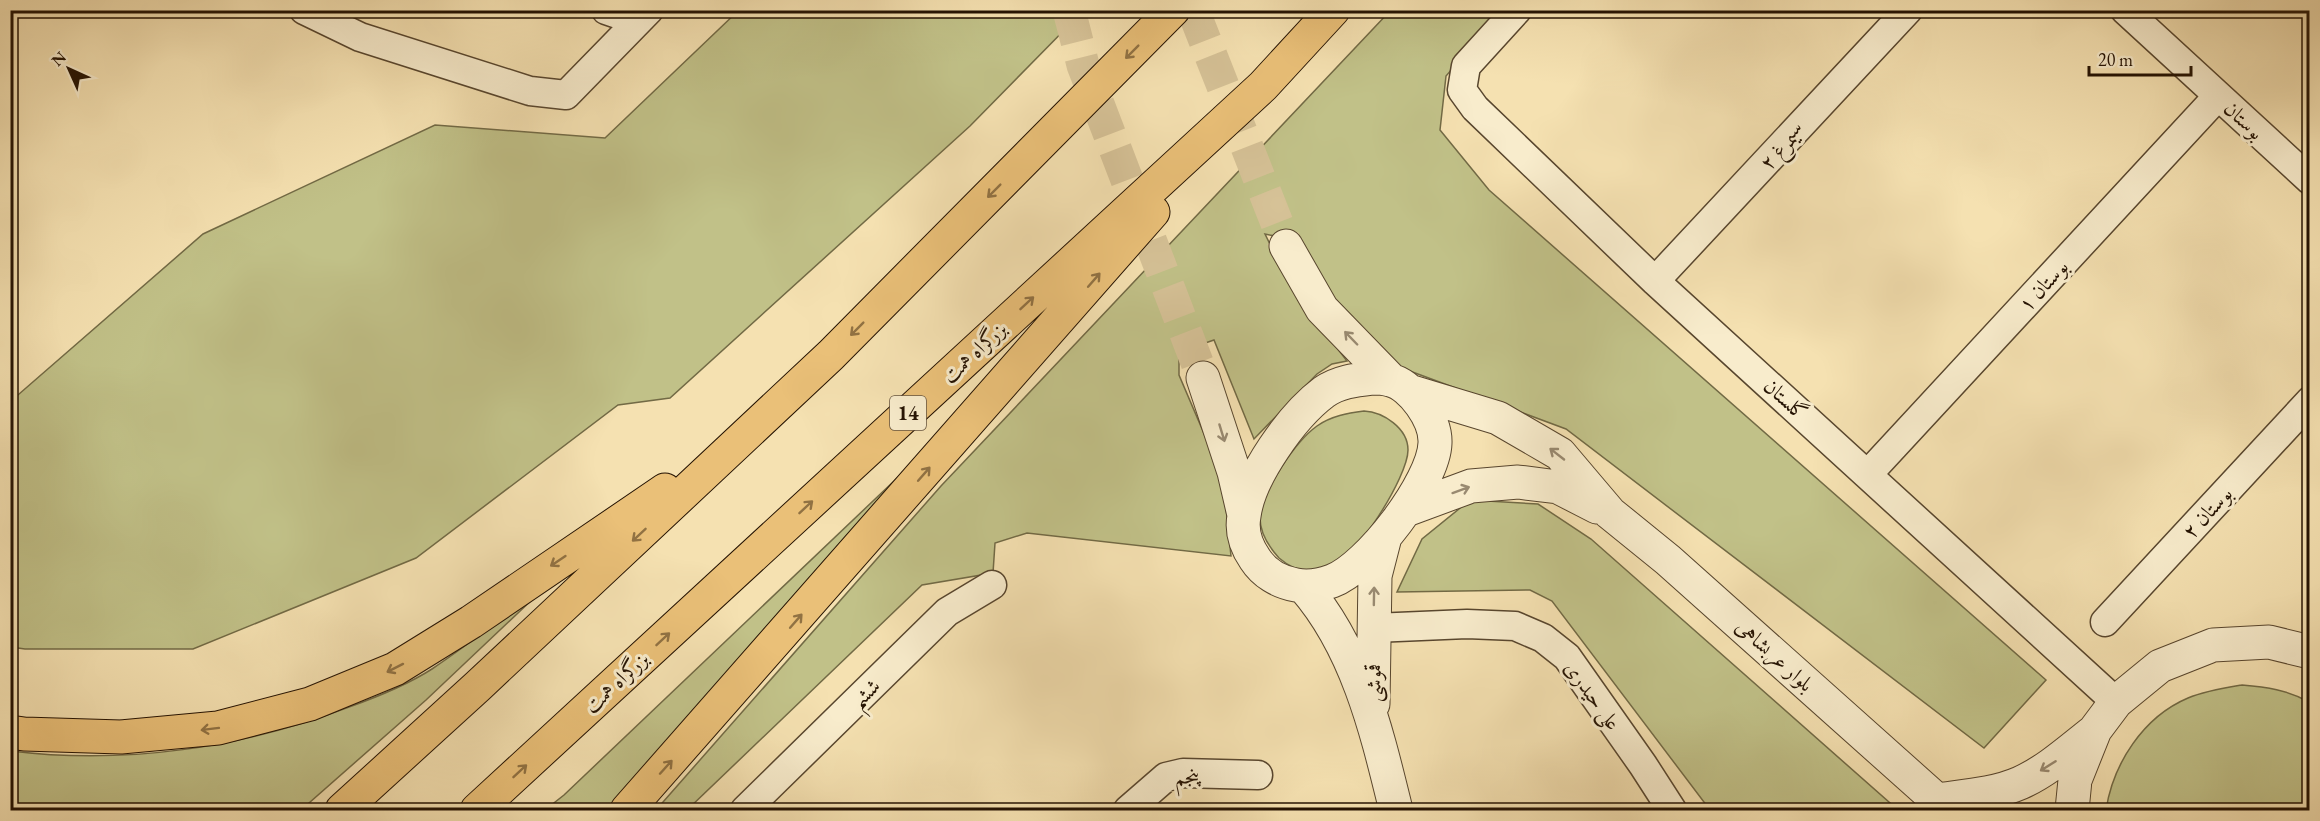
<svg xmlns="http://www.w3.org/2000/svg" width="2320" height="821" font-family="'EB Garamond',Amiri,serif">
<style>
.green{fill:#c1c188;stroke:#726a45;stroke-width:1.5}
.lines{fill:none;stroke-linecap:round;stroke-linejoin:round}
.tertiary-tunnel{stroke:#d6c297;stroke-width:33;stroke-dasharray:33 16;stroke-linecap:butt}
.minor-casing{stroke:#58462e;stroke-width:31}
.tertiary-casing{stroke:#58462e;stroke-width:35}
.trunk-casing{stroke:#241202;stroke-width:35}
.minor{stroke:#f8eccc;stroke-width:28}
.tertiary{stroke:#f8eccc;stroke-width:33}
.trunk{stroke:#eac078;stroke-width:33}
.oneway{stroke:#917243}
.oneway2{stroke:#998a71}
.labels{text-anchor:middle;dominant-baseline:central;stroke-width:6;stroke-linejoin:round;paint-order:stroke}
.shield{fill:#f8eccc;stroke:#64533f;stroke-width:1.5}
.shield-label{font-size:20px;font-weight:bold;fill:#241202}
.street-label{font-size:21px;fill:#241202;stroke:#f8eccc}
</style>
<rect width="100%" height="100%" fill="#f5e1b1"/>
<filter id="stains"><feTurbulence type="fractalNoise" baseFrequency=".00333" numOctaves="4"/><feColorMatrix values="0 0 0 0 .2 0 0 0 0 .09 0 0 0 0 .02 0 0 0 .5 -.17"/></filter>
<radialGradient id="worn" r=".72"><stop offset=".6" stop-color="#630" stop-opacity="0"/><stop offset="1" stop-color="#630" stop-opacity=".3"/></radialGradient>
<!-- green -->
<path class="green" d="M 739,10 L 1083,11 L 970,126 L 670,398 L 618,405 L 416,558 L 193,649 L 25,649 L 11,647 L 11,401 L 203,234 L 435,125 L 605,138 Z
M 1390,11 L 1502,11 L 1446,76 L 1440,130 L 1489,190 L 2046,680 L 1984,748 L 1566,429 L 1399,367 L 1335,305 L 1295,240 L 1265,234 L 1292,289 L 1347,361 L 1332,364 L 1317,374 L 1254,439 L 1214,340 L 1179,352 L 1179,375 L 1223,478 L 1231,556 L 1027,533 L 995,543 L 993,573 L 922,585 L 687,810 L 656,810 L 941,486 Z
M 1364,411 C 1383,412 1408,428 1408,450 C 1408,477 1355,560 1330,570 C 1325,571 1317,572 1312,572 C 1301,573 1287,565 1279,558 C 1269,547 1260,534 1260,518 C 1261,492 1296,441 1317,426 C 1331,416 1348,413 1364,411 Z
M 914,462 L 608,810 L 545,810 L 564,795 Z
M 1470,500 L 1538,504 L 1591,539 L 1898,810 L 1710,810 L 1552,601 L 1530,590 L 1397,592 L 1422,539 Z
M 556,577 L 426,700 L 301,810 L 11,810 L 11,751 C 125,765 242,748 349,707 C 377,697 407,685 432,669 C 474,641 515,608 556,577 Z
M 2242,685 C 2266,687 2288,690 2309,702 L 2309,810 L 2106,810 C 2113,764 2143,717 2188,698 C 2205,691 2224,688 2242,685 Z"/>
<g class="lines">
<!-- tertiary-tunnel -->
<path class="tertiary-tunnel" d="M 1069,10 L 1083,65 L 1203,378
M 1193,10 L 1286,246"/>
<defs>
<path id="minor" d="M 304,10 L 360,37 L 530,91 L 566,95 L 649,10
M 606,10 L 638,21
M 1517,10 L 1466,66 L 1462,90 L 1475,108 L 1655,281 L 2116,702
M 2125,10 L 2310,180
M 1655,281 L 1908,10
M 1868,474 L 2218,96
M 2105,622 L 2310,401
M 1374,628 L 1467,624 L 1515,626 L 1543,638 L 1567,657 L 1643,765 L 1672,810
M 745,810 L 947,612 L 992,585
M 1128,810 L 1166,777 L 1183,773 L 1258,775"/>
<path id="tertiary" d="M 1286,246 L 1322,309 L 1391,380
M 1203,378 L 1234,472 L 1244,515
M 1372,378 C 1377,378 1384,378 1390,380 C 1412,385 1436,420 1435,443 C 1434,482 1368,568 1332,581 C 1321,585 1307,587 1296,585 C 1279,582 1264,573 1255,559 C 1246,546 1241,532 1244,516 C 1249,476 1292,416 1324,392 C 1338,382 1355,380 1372,378 Z
M 1409,391 L 1498,418 L 1560,454 L 1610,513 L 1668,560 L 1948,810
M 1406,510 L 1471,486 L 1518,482 L 1558,487 L 1597,507
M 1304,587 C 1358,649 1377,733 1396,810
M 1373,704 L 1375,576 L 1385,537
M 1937,800 C 1965,796 1995,794 2020,783 C 2047,771 2070,750 2093,732
M 2072,810 L 2075,780 L 2095,730 L 2116,702 L 2160,666 L 2213,645 L 2269,642 L 2310,652"/>
<path id="trunk" d="M 10,732 L 24,734 L 121,737 L 218,728 L 310,704 L 395,669 L 471,622 L 665,490
M 342,810 L 478,686 L 831,355 L 1173,10
M 477,810 L 1263,86 L 1333,10
M 627,810 L 1153,212"/>
</defs>
<!-- minor casing -->
<use href="#minor" class="minor-casing"/>
<!-- tertiary casing -->
<use href="#tertiary" class="tertiary-casing"/>
<!-- trunk casing -->
<use href="#trunk" class="trunk-casing"/>
<!-- minor -->
<use href="#minor" class="minor"/>
<!-- tertiary -->
<use href="#tertiary" class="tertiary"/>
<!-- trunk -->
<use href="#trunk" class="trunk"/>
</g>
<!-- one-way arrows -->
<defs><path id="oneway-shaft" d="M-6 0H5M1.5-3L5.5 0L1.5 3" fill="none" stroke-width="1.6" stroke-linecap="round" stroke-linejoin="round" transform="scale(1.5)"/></defs>
<g class="oneway">
<use href="#oneway-shaft" transform="translate(1132 52) rotate(135)"/>
<use href="#oneway-shaft" transform="translate(994 191) rotate(135)"/>
<use href="#oneway-shaft" transform="translate(1094 280) rotate(-49)"/>
<use href="#oneway-shaft" transform="translate(1027 303) rotate(-43)"/>
<use href="#oneway-shaft" transform="translate(857 329) rotate(135)"/>
<use href="#oneway-shaft" transform="translate(924 474) rotate(-49)"/>
<use href="#oneway-shaft" transform="translate(806 507) rotate(-43)"/>
<use href="#oneway-shaft" transform="translate(639 535) rotate(137)"/>
<use href="#oneway-shaft" transform="translate(558 561) rotate(146)"/>
<use href="#oneway-shaft" transform="translate(796 621) rotate(-49)"/>
<use href="#oneway-shaft" transform="translate(663 639) rotate(-43)"/>
<use href="#oneway-shaft" transform="translate(395 668) rotate(153)"/>
<use href="#oneway-shaft" transform="translate(210 729) rotate(173)"/>
<use href="#oneway-shaft" transform="translate(666 767) rotate(-48)"/>
<use href="#oneway-shaft" transform="translate(520 771) rotate(-43)"/>
</g>
<g class="oneway2">
<use href="#oneway-shaft" transform="translate(1351 338) rotate(-134)"/>
<use href="#oneway-shaft" transform="translate(1222 433) rotate(73)"/>
<use href="#oneway-shaft" transform="translate(1557 454) rotate(-142)"/>
<use href="#oneway-shaft" transform="translate(1461 490) rotate(-20)"/>
<use href="#oneway-shaft" transform="translate(1374 596) rotate(-89)"/>
<use href="#oneway-shaft" transform="translate(2048 766) rotate(148)"/>
</g>
<g class="labels">
<!-- shield labels -->
<rect class="shield" x="890" y="396" width="36" height="34" rx="4.5"/>
<g class="shield-label">
<text x="908" y="413">14</text>
</g>
<!-- street labels -->
<g class="street-label">
<text transform="translate(2244 120) rotate(43)">بوستان</text>
<text transform="translate(1782 146) rotate(-47)">سیمرغ ۲</text>
<text transform="translate(2043 285) rotate(-47)">بوستان ۱</text>
<text transform="translate(974 352) rotate(-43)">بزرگراه همت</text>
<text transform="translate(1786 399) rotate(42)">گلستان</text>
<text transform="translate(2207 512) rotate(-47)">بوستان ۲</text>
<text transform="translate(1775 655) rotate(42)">بلوار عربشاهی</text>
<text transform="translate(616 682) rotate(-43)">بزرگراه همت</text>
<text transform="translate(1373 683) rotate(-89)">قموشی</text>
<text transform="translate(865 693) rotate(-44)">ششم</text>
<text transform="translate(1593 695) rotate(54)">علی حیدری</text>
<text transform="translate(1187 776) rotate(-5)">پنجم</text>
</g>
</g>
<!-- margin -->
<rect width="2320" height="821" fill="none" stroke="#f5e1b1" stroke-width="36"/>
<rect x="12" y="12" width="2296" height="797" fill="none" stroke="#241202" stroke-width="3"/>
<rect x="18" y="18" width="2284" height="785" fill="none" stroke="#241202" stroke-width="1.5"/>
<!-- north arrow -->
<g transform="translate(69 69) rotate(315)" stroke="#f8eccc" stroke-width="4.5" paint-order="stroke">
<path d="M0-4.5L10 22L0 15L-10 22Z" fill="#241202"/>
<text y="-9" font-size="16" font-weight="bold" text-anchor="middle" fill="#241202">N</text>
</g>
<!-- scale -->
<path d="M2089 66v9h102v-9" fill="none" stroke="#241202" stroke-width="3"/>
<text x="2098" y="66" font-size="18" fill="#241202" stroke="#f8eccc" stroke-width="4.5" paint-order="stroke">20 m</text>
<rect width="100%" height="100%" filter="url(#stains)"/>
<rect width="100%" height="100%" fill="url(#worn)"/>
</svg>
